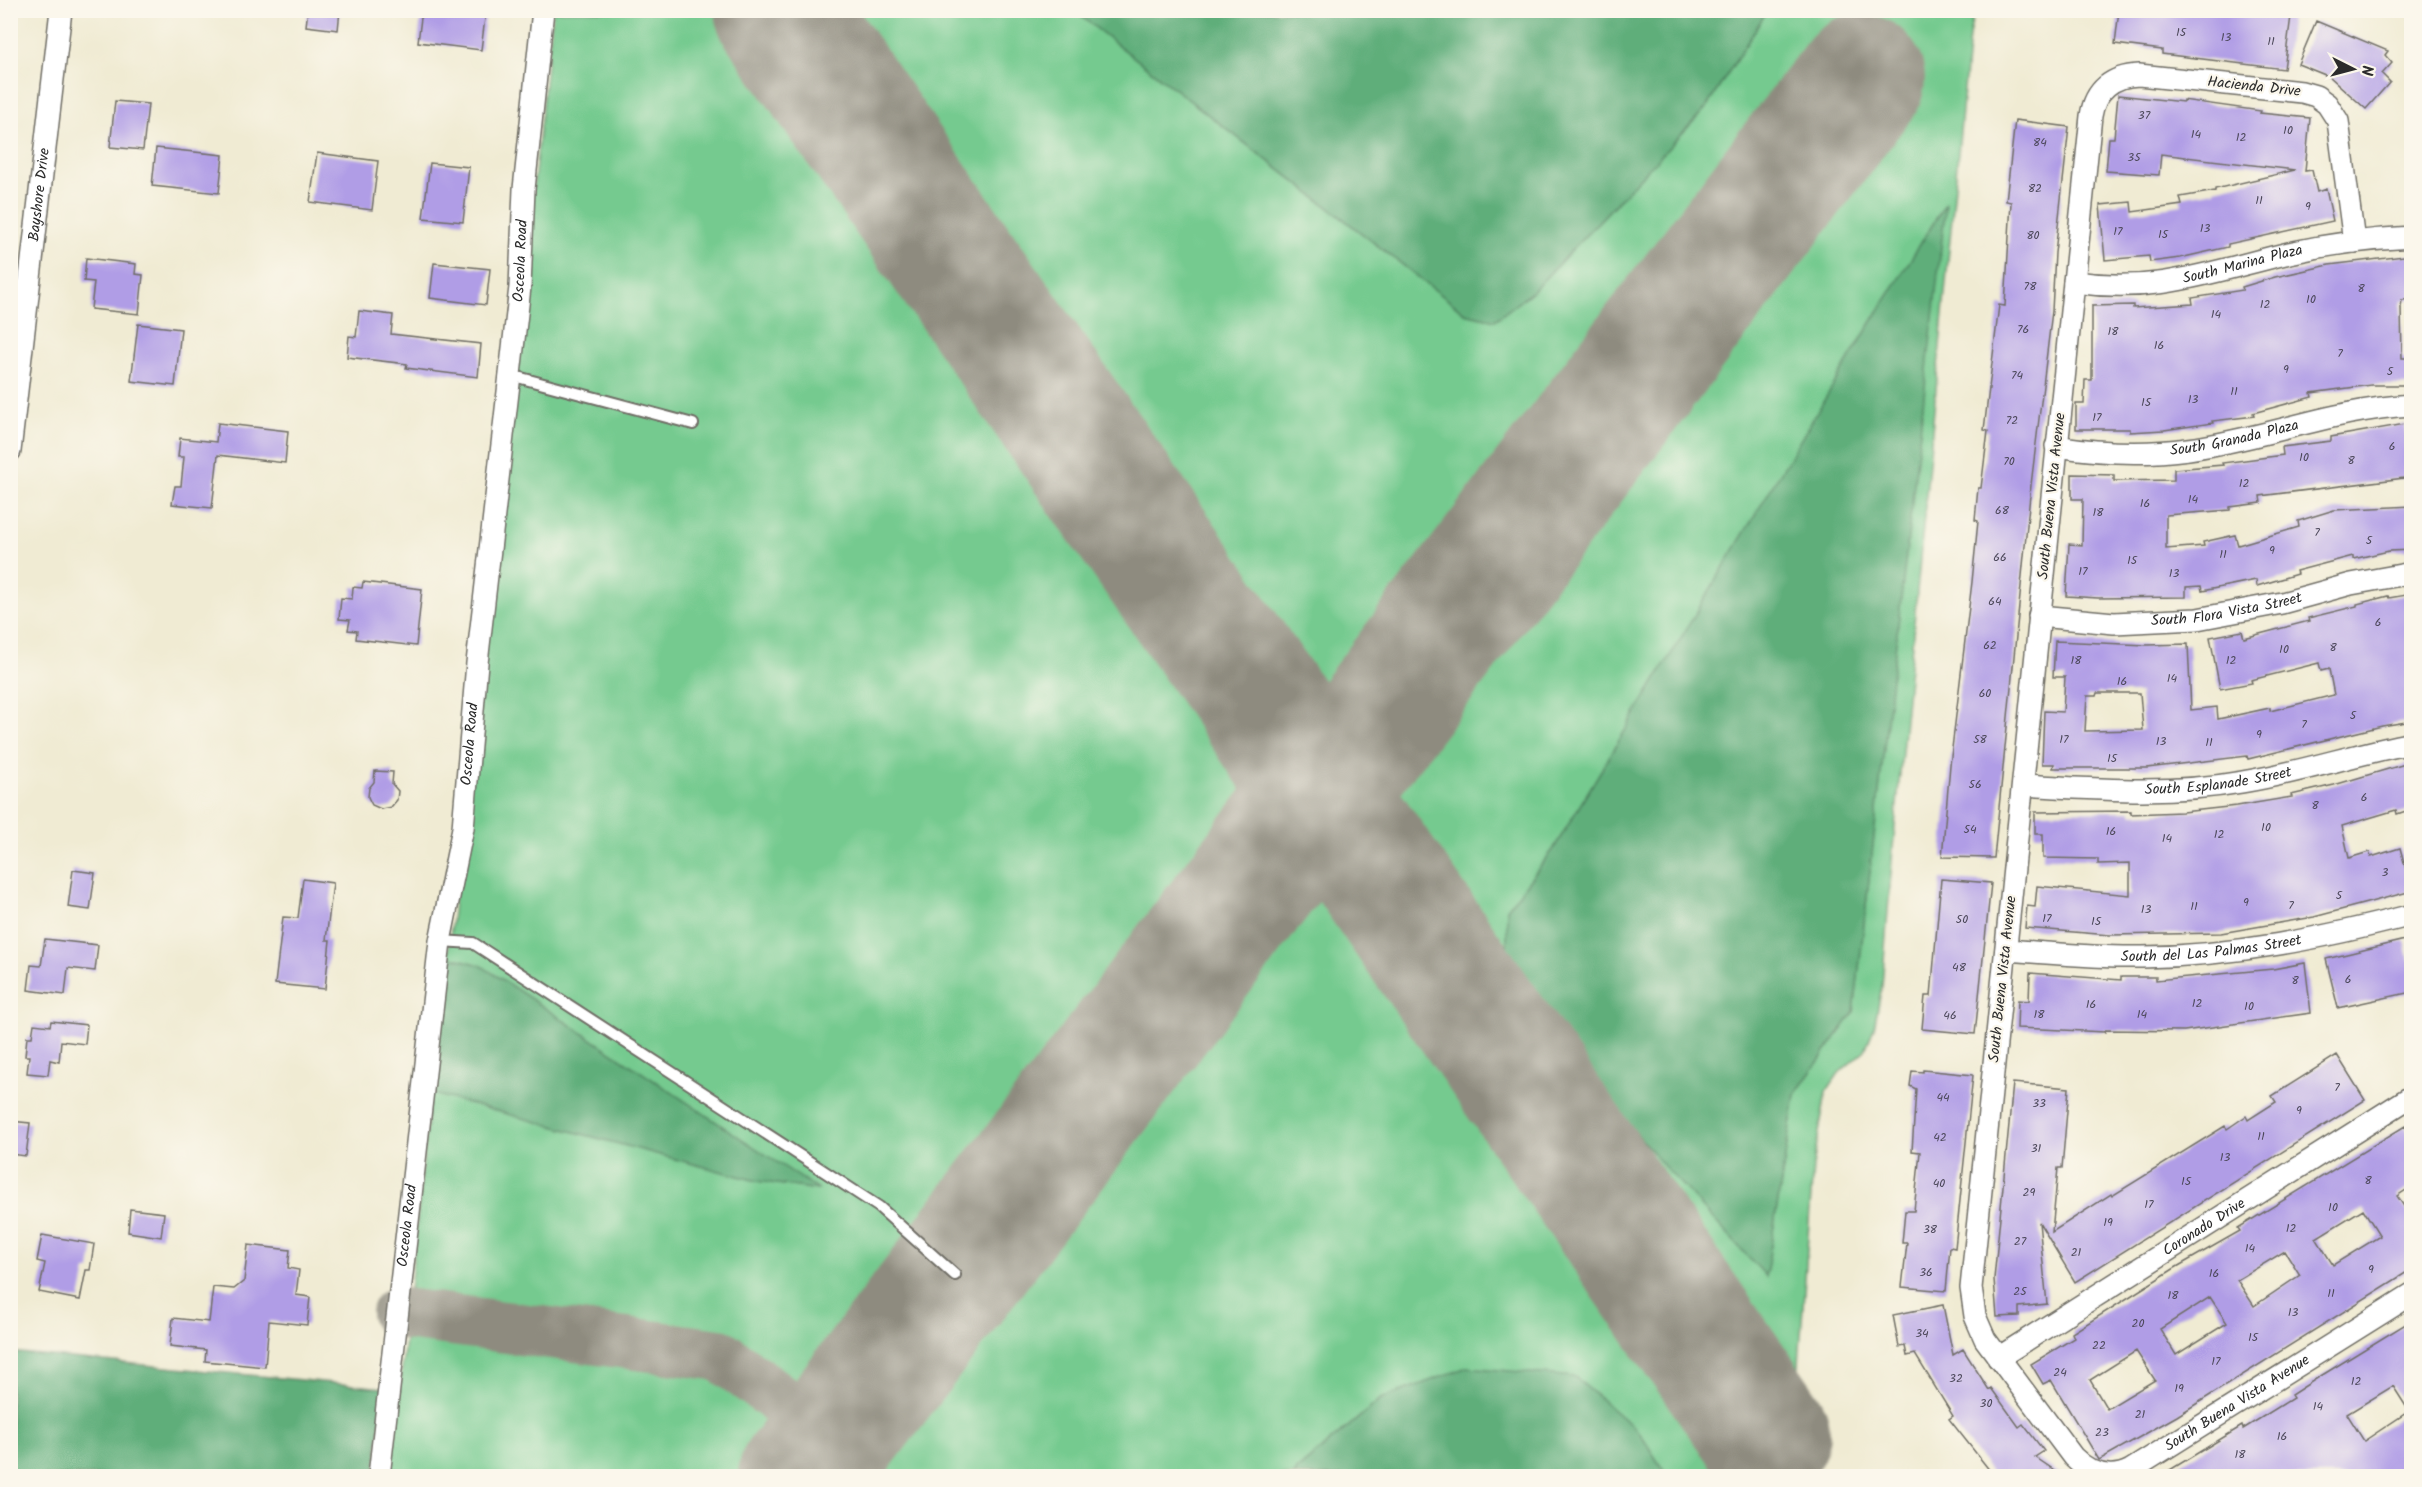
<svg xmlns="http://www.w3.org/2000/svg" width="2422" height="1487" font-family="Kalam,sans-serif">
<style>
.green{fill:#74ca8f;stroke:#507a5d;stroke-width:1.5;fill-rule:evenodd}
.forest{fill:#5fae7a;stroke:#456c52;stroke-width:1.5}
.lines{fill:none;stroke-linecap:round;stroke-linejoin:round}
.taxiway{stroke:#8e8b7f;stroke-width:52}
.runway{stroke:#8e8b7f;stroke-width:130}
.building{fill:#b09de6;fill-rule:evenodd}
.service-casing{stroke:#706e66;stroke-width:14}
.minor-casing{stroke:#706e66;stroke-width:24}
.service{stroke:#fff;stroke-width:10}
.minor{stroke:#fff;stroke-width:21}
.labels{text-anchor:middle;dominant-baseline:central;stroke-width:4.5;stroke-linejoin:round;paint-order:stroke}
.number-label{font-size:12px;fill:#4c485a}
.street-label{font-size:15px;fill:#2b2b2b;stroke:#fbf7ec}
</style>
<rect width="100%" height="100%" fill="#fbf7ec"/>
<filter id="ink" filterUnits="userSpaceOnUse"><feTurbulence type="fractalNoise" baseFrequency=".0167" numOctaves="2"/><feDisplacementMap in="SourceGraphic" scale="12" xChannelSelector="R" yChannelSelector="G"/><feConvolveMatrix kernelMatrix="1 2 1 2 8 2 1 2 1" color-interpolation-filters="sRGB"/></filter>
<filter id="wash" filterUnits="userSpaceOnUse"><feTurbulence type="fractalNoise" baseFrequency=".008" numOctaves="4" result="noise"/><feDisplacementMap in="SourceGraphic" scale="24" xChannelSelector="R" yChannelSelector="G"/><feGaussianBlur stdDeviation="1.35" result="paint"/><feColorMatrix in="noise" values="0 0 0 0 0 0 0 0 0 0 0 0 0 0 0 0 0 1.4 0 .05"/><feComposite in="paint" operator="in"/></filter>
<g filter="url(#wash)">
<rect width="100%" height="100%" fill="#f0ebd3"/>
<!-- green -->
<path class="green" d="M 553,11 L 1074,11 L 1465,313 L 1495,320 L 1533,291 L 1706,108 L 1767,11 L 1974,11 L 1969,36 L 1893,848 L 1882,986 L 1874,1028 L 1865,1050 L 1839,1073 L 1826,1092 L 1813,1166 L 1791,1476 L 1667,1476 L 1639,1432 L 1381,1399 L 1297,1470 L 1294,1476 L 391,1476 L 430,1093 L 757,1181 L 818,1190 L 480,965 L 448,956 ZM 1945,204 L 1854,1012 L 1795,1094 L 1766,1275 L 1507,909 L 1553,850 Z"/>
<!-- forest -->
<path class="forest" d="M 1074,11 L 1767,11 L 1706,108 L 1533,291 L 1495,320 L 1465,313 Z
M 1946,203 L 1854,1012 L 1795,1094 L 1766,1276 L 1665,1167 L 1507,981 L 1507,909 L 1553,850 L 1866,331 Z
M 448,956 L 480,965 L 819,1190 L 757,1181 L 430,1093 Z
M 10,1352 L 384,1388 L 375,1476 L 11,1476 Z
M 1467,1367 L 1575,1377 L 1639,1432 L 1667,1476 L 1294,1476 L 1297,1470 L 1381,1399 Z"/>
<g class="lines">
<!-- taxiway -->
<path class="taxiway" d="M 397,1313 L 720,1355 L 832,1438"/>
<!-- runway -->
<path class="runway" d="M 780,10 L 1765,1432
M 803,1476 L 1860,79"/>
</g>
<g id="blocks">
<!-- building -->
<path class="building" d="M 308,10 L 340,10 L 338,30 L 306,26 Z
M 422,10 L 486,10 L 481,50 L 418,42 Z
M 2119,10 L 2239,10 L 2291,16 L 2284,69 L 2162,54 L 2162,50 L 2115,44 Z
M 2316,21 L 2388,51 L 2385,55 L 2392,63 L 2382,74 L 2390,82 L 2366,109 L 2330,77 L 2298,64 Z
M 2118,95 L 2183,102 L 2183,100 L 2261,111 L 2260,113 L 2310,118 L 2305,171 L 2312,170 L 2317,192 L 2326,189 L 2333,221 L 2228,244 L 2228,247 L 2180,258 L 2150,262 L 2149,256 L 2105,260 L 2100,205 L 2131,202 L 2132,212 L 2182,205 L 2180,197 L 2215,191 L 2215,189 L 2295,170 L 2161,154 L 2159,175 L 2106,171 L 2109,138 L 2114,138 Z
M 115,101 L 148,104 L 143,150 L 110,147 Z
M 2015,120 L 2069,127 L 2055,253 L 2052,311 L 2031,485 L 1994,858 L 1942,857 L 1950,765 L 1972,582 L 1978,521 L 1975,520 L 1978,488 L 1981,488 L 1988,431 L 1984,430 L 1999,305 L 2005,306 L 2011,202 L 2006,201 Z
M 156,148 L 223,155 L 219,193 L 152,186 Z
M 317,153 L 378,161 L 372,210 L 310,202 Z
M 430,163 L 469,167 L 463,222 L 423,218 Z
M 2412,255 L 2412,299 L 2402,300 L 2401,307 L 2402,358 L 2412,358 L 2412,385 L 2371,385 L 2311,393 L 2312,397 L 2253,413 L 2254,416 L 2212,421 L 2213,423 L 2164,430 L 2130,432 L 2130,429 L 2076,429 L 2076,404 L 2084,404 L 2085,380 L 2092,380 L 2092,306 L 2133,305 L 2133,308 L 2193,304 L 2192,298 L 2243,290 L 2242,287 L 2275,277 L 2329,265 Z
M 86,258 L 136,264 L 135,274 L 143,275 L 139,314 L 91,309 L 94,282 L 84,281 Z
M 434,263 L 490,269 L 486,305 L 430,298 Z
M 359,311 L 393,315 L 391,334 L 481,344 L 478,377 L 406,368 L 407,364 L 347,357 L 349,336 L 356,337 Z
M 138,324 L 181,329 L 175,386 L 131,381 Z
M 218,423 L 288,431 L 285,463 L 218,455 L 212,508 L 172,504 L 175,486 L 181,486 L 184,457 L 178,457 L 180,438 L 216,442 Z
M 2405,424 L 2412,462 L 2412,477 L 2260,496 L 2261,503 L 2230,507 L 2230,510 L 2166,515 L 2166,549 L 2204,546 L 2203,542 L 2235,535 L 2238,545 L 2299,527 L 2298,521 L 2334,510 L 2412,506 L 2412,550 L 2389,551 L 2353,559 L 2353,556 L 2296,571 L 2297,574 L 2257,586 L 2256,580 L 2202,591 L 2201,586 L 2186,587 L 2186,597 L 2098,598 L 2066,596 L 2069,544 L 2082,545 L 2083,499 L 2072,499 L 2072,474 L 2114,475 L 2114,481 L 2174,480 L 2174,469 L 2223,465 L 2222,463 L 2283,455 L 2282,447 L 2331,441 L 2331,437 Z
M 363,582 L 422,589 L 416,646 L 356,639 L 357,631 L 348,630 L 350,620 L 339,619 L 341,598 L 352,599 L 353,587 L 362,588 Z
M 2412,594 L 2412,721 L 2382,726 L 2248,759 L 2247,756 L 2147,768 L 2053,768 L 2054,764 L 2042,764 L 2044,711 L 2063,712 L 2065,677 L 2053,677 L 2055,641 L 2147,645 L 2188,644 L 2191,710 L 2217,707 L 2218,719 L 2270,708 L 2270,711 L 2334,695 L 2329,669 L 2321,671 L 2319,663 L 2251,680 L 2252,683 L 2220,689 L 2210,637 L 2242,631 L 2244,638 L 2309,621 L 2308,618 L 2357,606 L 2357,604 L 2388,596 L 2389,598 ZM 2097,693 L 2140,693 L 2143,730 L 2085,731 L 2087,696 L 2096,696 Z
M 2412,762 L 2412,809 L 2397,814 L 2396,810 L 2342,826 L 2349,858 L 2369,852 L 2371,857 L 2400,848 L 2412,891 L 2314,917 L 2221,933 L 2110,935 L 2025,928 L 2027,906 L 2035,907 L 2037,886 L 2130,895 L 2130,863 L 2098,864 L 2098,859 L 2043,858 L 2043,834 L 2035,834 L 2035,812 L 2131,811 L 2131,814 L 2182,812 L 2237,806 L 2292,797 L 2291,795 L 2334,785 Z
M 375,771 L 393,772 L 392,784 L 398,791 L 397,800 L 391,807 L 381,809 L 372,805 L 368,797 L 369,788 L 374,782 Z
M 73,870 L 95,873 L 90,910 L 68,907 Z
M 303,879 L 333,883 L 326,940 L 330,940 L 325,989 L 275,984 L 283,917 L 298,918 Z
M 1941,879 L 1991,883 L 1975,1034 L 1922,1029 L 1925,996 L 1931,996 Z
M 45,939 L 98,945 L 95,971 L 68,968 L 65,995 L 28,990 L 31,965 L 41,966 Z
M 2405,940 L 2409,960 L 2412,960 L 2412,992 L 2338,1008 L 2326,959 Z
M 2305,963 L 2311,1013 L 2184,1031 L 2105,1030 L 2105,1032 L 2017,1028 L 2018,1000 L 2029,1001 L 2030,973 L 2121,980 L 2121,977 L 2156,977 L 2156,980 L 2273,969 Z
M 51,1021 L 87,1025 L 85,1044 L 61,1041 L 59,1062 L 50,1060 L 48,1075 L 27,1073 L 29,1056 L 25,1056 L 27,1037 L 32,1037 L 34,1024 L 50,1026 Z
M 2337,1055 L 2365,1100 L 2075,1282 L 2039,1222 L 2047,1304 L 2019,1307 L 2019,1316 L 1997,1317 L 1994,1279 L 2013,1083 L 2069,1088 L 2062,1168 L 2058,1168 L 2052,1232 L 2111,1194 L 2112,1196 L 2225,1126 L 2227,1129 L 2246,1116 L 2248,1120 L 2276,1102 L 2272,1096 Z
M 1923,1070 L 1973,1075 L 1955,1248 L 1950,1247 L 1946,1291 L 1902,1287 L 1907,1243 L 1902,1243 L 1905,1211 L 1914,1211 L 1920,1152 L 1912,1151 L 1916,1089 L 1910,1086 L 1912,1071 L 1923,1072 Z
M 10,1121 L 30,1123 L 26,1156 L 10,1154 Z
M 2405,1126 L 2412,1136 L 2412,1186 L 2397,1196 L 2412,1218 L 2412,1269 L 2177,1416 L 2099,1460 L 2051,1380 L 2043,1384 L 2031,1364 L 2074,1338 L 2072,1333 L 2175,1268 L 2240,1231 L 2238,1228 ZM 2363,1209 L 2380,1236 L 2333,1265 L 2316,1238 ZM 2285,1251 L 2300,1275 L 2254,1306 L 2237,1280 ZM 2210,1297 L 2227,1323 L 2176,1355 L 2160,1329 ZM 2136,1351 L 2155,1380 L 2107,1409 L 2090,1380 Z
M 130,1209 L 164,1213 L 161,1237 L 128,1232 Z
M 42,1235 L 94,1244 L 90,1270 L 86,1270 L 80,1300 L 39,1292 L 45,1263 L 37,1261 Z
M 248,1245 L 290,1250 L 288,1268 L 299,1270 L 296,1295 L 310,1297 L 307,1325 L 269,1321 L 265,1367 L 205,1361 L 206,1350 L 170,1346 L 173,1318 L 209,1322 L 213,1287 L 234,1289 L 244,1281 Z
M 1943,1305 L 1953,1355 L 1963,1349 L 1989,1390 L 1991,1388 L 2019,1427 L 2023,1424 L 2044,1451 L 2035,1457 L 2063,1476 L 1994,1476 L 1949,1419 L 1953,1416 L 1915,1354 L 1907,1356 L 1905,1346 L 1899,1347 L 1893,1315 Z
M 2412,1320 L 2412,1469 L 2400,1476 L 2160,1476 L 2242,1426 L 2243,1429 L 2293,1398 L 2291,1395 L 2319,1377 ZM 2393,1386 L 2409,1411 L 2364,1441 L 2347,1414 Z"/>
</g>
</g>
<g filter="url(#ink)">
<use href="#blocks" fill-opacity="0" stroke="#706e66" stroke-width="1.5"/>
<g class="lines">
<defs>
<path id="service" d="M 510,375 L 693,424
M 440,941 L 473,943 L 879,1207 L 955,1275"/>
<g id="minor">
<path id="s1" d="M 2354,242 L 2338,121 L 2327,104 L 2316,96 L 2302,92 L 2139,75 C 2112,76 2095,90 2091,116 L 1971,1288 L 1975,1316 L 1985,1339 L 2073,1457 C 2089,1473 2110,1481 2131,1470 L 2412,1294"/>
<path id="s2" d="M 2074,282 C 2157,294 2210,272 2289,253 C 2329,244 2371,239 2412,237"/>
<path id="s3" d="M 2056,446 C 2100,453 2144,455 2188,449 C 2264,439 2335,409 2412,405"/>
<path id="s4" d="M 10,451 L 61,10"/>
<path id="s5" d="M 2039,616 L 2114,623 L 2197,619 L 2282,603 L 2351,584 L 2412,573"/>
<path id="s6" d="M 2023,785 C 2096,789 2169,795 2242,782 C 2299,773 2354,754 2412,743"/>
<path id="s7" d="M 2006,950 C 2051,953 2097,958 2142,957 C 2234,956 2323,938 2412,915"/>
<path id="s8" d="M 1998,1358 L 2412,1096"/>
<path id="s9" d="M 379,1476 L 440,941 L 463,828 L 477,663 L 520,287 L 524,189 L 543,10"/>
</g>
</defs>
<!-- service casing -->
<use href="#service" class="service-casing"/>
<!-- minor casing -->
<use href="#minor" class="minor-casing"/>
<!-- service -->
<use href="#service" class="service"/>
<!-- minor -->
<use href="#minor" class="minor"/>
</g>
</g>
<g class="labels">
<!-- number labels -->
<g class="number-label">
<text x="2181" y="32">15</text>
<text x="2226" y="37">13</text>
<text x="2271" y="41">11</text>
<text x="2144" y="115">37</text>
<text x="2288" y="130">10</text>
<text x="2196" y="134">14</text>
<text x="2241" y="137">12</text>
<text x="2040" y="142">84</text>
<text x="2134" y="157">35</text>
<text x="2035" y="188">82</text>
<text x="2259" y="200">11</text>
<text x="2308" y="206">9</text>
<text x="2205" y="228">13</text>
<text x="2118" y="231">17</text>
<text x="2163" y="234">15</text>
<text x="2033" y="235">80</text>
<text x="2030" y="286">78</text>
<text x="2361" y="288">8</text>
<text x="2311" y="299">10</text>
<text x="2265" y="304">12</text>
<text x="2216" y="314">14</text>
<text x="2023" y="329">76</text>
<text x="2113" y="331">18</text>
<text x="2159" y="345">16</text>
<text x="2340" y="353">7</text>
<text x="2286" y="369">9</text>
<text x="2390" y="371">5</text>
<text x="2017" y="375">74</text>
<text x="2234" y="391">11</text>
<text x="2193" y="399">13</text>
<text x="2146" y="402">15</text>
<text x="2097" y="417">17</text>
<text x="2012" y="420">72</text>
<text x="2392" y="446">6</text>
<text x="2304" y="457">10</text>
<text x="2351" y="460">8</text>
<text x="2009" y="461">70</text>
<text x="2244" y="483">12</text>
<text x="2193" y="499">14</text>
<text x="2145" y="503">16</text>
<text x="2002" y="510">68</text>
<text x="2098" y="512">18</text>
<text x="2317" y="532">7</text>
<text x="2369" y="540">5</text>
<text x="2272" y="550">9</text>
<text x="2223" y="554">11</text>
<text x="2000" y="557">66</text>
<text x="2132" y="560">15</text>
<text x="2083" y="571">17</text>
<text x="2174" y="573">13</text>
<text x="1995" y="601">64</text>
<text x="2378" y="622">6</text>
<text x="1990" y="645">62</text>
<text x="2333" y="647">8</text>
<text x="2284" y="649">10</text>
<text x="2076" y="660">18</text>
<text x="2231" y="660">12</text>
<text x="2172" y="678">14</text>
<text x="2122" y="681">16</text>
<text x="1985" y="693">60</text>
<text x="2353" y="715">5</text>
<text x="2304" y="724">7</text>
<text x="2259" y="734">9</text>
<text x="1980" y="739">58</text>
<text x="2064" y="739">17</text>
<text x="2161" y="741">13</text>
<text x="2209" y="742">11</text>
<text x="2112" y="758">15</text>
<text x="1975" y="784">56</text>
<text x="2364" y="797">6</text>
<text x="2315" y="805">8</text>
<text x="2266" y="827">10</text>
<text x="1970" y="829">54</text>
<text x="2111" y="831">16</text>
<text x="2219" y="834">12</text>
<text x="2167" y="838">14</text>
<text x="2385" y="872">3</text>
<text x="2339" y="895">5</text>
<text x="2246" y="902">9</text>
<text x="2291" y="905">7</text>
<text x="2194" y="906">11</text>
<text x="2146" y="909">13</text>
<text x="2047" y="918">17</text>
<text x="1962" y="919">50</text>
<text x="2096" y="921">15</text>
<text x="1959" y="967">48</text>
<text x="2348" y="979">6</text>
<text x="2295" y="980">8</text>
<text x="2197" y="1003">12</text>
<text x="2091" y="1004">16</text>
<text x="2249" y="1006">10</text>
<text x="2039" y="1014">18</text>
<text x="2142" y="1014">14</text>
<text x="1950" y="1015">46</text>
<text x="2337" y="1087">7</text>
<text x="1943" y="1097">44</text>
<text x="2039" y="1103">33</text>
<text x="2299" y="1110">9</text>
<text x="2261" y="1136">11</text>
<text x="1940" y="1137">42</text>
<text x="2036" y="1148">31</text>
<text x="2225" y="1157">13</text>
<text x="2368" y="1180">8</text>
<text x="2186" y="1181">15</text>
<text x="1939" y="1183">40</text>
<text x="2029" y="1192">29</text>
<text x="2149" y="1204">17</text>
<text x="2333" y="1207">10</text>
<text x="2108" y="1222">19</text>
<text x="2291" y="1228">12</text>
<text x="1930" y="1229">38</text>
<text x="2020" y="1241">27</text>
<text x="2250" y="1248">14</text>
<text x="2076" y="1252">21</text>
<text x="2371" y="1269">9</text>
<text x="1926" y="1272">36</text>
<text x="2214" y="1273">16</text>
<text x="2020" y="1291">25</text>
<text x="2331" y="1293">11</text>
<text x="2173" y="1295">18</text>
<text x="2293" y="1312">13</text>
<text x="2138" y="1323">20</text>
<text x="1922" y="1333">34</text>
<text x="2253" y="1337">15</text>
<text x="2099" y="1345">22</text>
<text x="2216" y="1361">17</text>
<text x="2060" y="1372">24</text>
<text x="1956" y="1378">32</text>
<text x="2356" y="1381">12</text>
<text x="2179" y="1388">19</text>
<text x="1986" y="1403">30</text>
<text x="2318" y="1406">14</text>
<text x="2140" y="1414">21</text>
<text x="2102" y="1432">23</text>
<text x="2282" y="1436">16</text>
<text x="2240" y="1454">18</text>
</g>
<!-- street labels -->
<g class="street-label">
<text transform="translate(2254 87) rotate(6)">Hacienda Drive</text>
<text stroke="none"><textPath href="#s4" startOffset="258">Bayshore Drive</textPath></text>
<text stroke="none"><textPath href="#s9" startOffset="1224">Osceola Road</textPath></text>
<text stroke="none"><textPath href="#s2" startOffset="171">South Marina Plaza</textPath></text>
<text stroke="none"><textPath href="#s3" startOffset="180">South Granada Plaza</textPath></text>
<text transform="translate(2052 496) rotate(-84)">South Buena Vista Avenue</text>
<text stroke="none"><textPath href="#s5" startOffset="189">South Flora Vista Street</textPath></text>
<text stroke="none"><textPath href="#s9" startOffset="738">Osceola Road</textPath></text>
<text stroke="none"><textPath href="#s6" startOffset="196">South Esplanade Street</textPath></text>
<text stroke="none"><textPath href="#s7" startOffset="206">South del Las Palmas Street</textPath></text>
<text transform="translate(2003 979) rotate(-84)">South Buena Vista Avenue</text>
<text stroke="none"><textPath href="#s9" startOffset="252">Osceola Road</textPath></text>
<text stroke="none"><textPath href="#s8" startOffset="244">Coronado Drive</textPath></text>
<text stroke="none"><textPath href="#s1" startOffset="1972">South Buena Vista Avenue</textPath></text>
</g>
</g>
<!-- margin -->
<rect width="2422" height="1487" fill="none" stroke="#fbf7ec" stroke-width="36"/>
<!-- north arrow -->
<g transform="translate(2353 69) rotate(96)" stroke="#fbf7ec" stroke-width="4.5" paint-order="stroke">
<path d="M0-4.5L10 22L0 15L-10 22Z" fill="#2b2b2b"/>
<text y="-9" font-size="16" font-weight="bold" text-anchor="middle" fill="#2b2b2b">N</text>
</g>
</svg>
